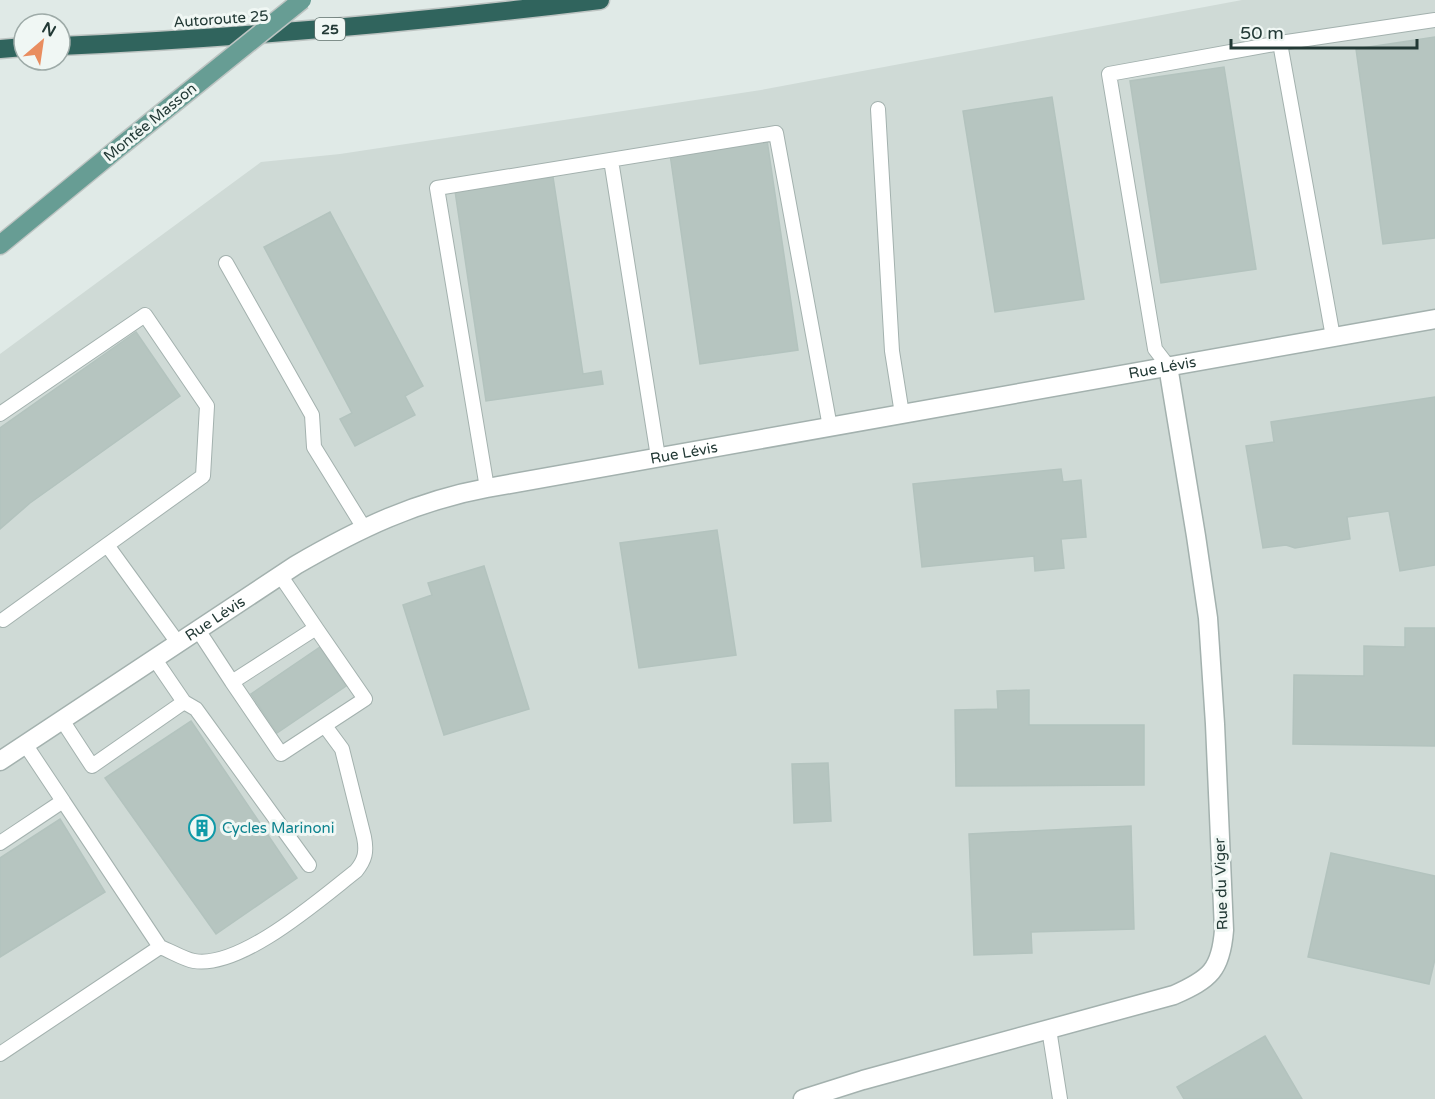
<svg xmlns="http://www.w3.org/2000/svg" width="1435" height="1099" font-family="'Varela Round',sans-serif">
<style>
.built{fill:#cfdad6}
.building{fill:#b6c5c0;stroke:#b3c3be;stroke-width:1.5}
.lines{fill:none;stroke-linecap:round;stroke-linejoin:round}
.service-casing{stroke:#a3b1ae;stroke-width:16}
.minor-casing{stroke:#a3b1ae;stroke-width:21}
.primary-casing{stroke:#bdc4c2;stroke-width:21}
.motorway-casing{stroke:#bdc4c2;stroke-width:21}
.service{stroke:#fff;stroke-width:14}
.minor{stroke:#fff;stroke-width:18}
.primary{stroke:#679d94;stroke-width:18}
.motorway{stroke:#30645d;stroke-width:18}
.primary-bridge-casing{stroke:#bdc4c2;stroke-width:21;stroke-linecap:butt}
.primary-bridge{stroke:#679d94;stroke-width:18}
.labels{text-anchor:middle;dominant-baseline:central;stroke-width:6;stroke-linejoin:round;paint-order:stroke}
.shield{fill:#f0f7f4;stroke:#60726e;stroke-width:1.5}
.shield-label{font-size:14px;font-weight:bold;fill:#223935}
.street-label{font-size:15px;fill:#223935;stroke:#f0f7f4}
.culture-label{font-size:15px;fill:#0d838f;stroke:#f0f7f4;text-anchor:start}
</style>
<rect width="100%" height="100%" fill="#e0eae7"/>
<!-- built -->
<path class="built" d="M 1242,0 L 1435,0 L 1435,1099 L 0,1099 L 0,354 L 261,162 L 340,154 L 761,90 Z"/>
<!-- building -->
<path class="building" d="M 1435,37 L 1435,238 L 1383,244 L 1356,49 Z
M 1224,67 L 1256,269 L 1161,283 L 1130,81 Z
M 1052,97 L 1084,299 L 995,312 L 963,111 Z
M 767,140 L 798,350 L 700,364 L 670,154 Z
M 553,177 L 583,374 L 601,371 L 603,384 L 486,401 L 455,191 Z
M 330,212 L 423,386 L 405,396 L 415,415 L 355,446 L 340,419 L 352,413 L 264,247 Z
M 136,332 L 180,396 L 30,503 L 0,529 L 0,428 Z
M 1435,397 L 1435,565 L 1400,571 L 1389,511 L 1347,517 L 1350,539 L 1295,548 L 1286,545 L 1263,548 L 1246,446 L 1274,442 L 1271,422 Z
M 1061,469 L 1063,482 L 1081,480 L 1086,537 L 1061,539 L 1064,568 L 1035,571 L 1034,556 L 922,567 L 913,484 Z
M 717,530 L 736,655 L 639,668 L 620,543 Z
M 484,566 L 529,709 L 444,735 L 403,605 L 432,595 L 428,583 Z
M 1405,628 L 1435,628 L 1435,746 L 1293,744 L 1294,675 L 1364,676 L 1364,646 L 1405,647 Z
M 320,647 L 346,686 L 277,733 L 251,694 Z
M 1029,690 L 1029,725 L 1144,725 L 1144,785 L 956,786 L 955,710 L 998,709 L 997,691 Z
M 191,721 L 297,878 L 216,934 L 105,778 Z
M 828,763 L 831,821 L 794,823 L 792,764 Z
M 60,819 L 105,892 L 0,957 L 0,858 Z
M 1131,826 L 1134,929 L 1031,932 L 1032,953 L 974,955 L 969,834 Z
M 1331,853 L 1435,876 L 1435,959 L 1429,984 L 1308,957 Z
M 1265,1036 L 1302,1099 L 1184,1099 L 1177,1087 Z"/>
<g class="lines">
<defs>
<path id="service" d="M 1280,43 L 1333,337
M 878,109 L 892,351 L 902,414
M 611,160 L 658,457
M 226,263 L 312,415 L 314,447 L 364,528
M 1168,366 L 1155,349 L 1109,74 L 1280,43 L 1435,20
M 0,414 L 145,315 L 207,406 L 203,476 L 107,545
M 487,488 L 437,188 L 776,133 L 830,427
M 3,620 L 107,545 L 178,643
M 198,630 L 232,682 L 316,628 L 280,575
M 232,682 L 281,754 L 365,699 L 316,628
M 184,702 L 196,709 L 309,865
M 62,720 L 92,766 L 184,702 L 154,658
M 0,843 L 63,801 L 25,744
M 160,947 C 171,951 183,959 194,961 C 241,969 320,899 356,871 C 365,860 367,852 364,837 L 342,749 L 325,726
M 1049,1029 L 1060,1099
M 0,1054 L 160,947 L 63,801"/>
<g id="minor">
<path id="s1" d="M 0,761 L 296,565 C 358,529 416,501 487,488 L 1435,319"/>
<path d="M 803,1099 L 863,1080 L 1174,995 C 1210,979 1221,970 1224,930 L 1215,724 L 1208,618 L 1196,536 L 1168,366"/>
</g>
<path id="primary" d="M 0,245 L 122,145"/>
<path id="motorway" d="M 60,46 C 241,38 420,22 600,0
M 0,49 L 24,47"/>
</defs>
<!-- service casing -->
<use href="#service" class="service-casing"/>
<!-- minor casing -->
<use href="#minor" class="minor-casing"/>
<!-- primary casing -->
<use href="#primary" class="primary-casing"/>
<!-- motorway casing -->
<use href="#motorway" class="motorway-casing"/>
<!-- service -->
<use href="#service" class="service"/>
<!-- minor -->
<use href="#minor" class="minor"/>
<!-- primary -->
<use href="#primary" class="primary"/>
<!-- motorway -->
<use href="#motorway" class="motorway"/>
<defs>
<path id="primary-bridge" d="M 122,145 L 302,0"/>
</defs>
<!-- primary-bridge casing -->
<use href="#primary-bridge" class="primary-bridge-casing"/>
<!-- primary-bridge -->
<use href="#primary-bridge" class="primary-bridge"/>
</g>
<!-- icons -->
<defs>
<symbol id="building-ring" viewBox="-11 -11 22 22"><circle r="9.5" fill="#f0f7f4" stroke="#0f9aa8" stroke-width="1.5"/><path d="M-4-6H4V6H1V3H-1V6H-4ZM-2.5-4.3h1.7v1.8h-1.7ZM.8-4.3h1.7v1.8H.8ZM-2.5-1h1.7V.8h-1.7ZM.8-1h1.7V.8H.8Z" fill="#0f9aa8"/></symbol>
</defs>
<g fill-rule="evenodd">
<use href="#building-ring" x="187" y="813" width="30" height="30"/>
</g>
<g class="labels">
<!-- shield labels -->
<rect class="shield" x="315" y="18" width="30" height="22" rx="4.5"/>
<g class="shield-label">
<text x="330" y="29">25</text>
</g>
<!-- street labels -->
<g class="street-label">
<text transform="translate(221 19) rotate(-4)">Autoroute 25</text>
<text transform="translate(150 122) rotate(-39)">Montée Masson</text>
<text stroke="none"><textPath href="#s1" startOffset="1248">Rue Lévis</textPath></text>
<text stroke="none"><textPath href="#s1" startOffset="762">Rue Lévis</textPath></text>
<text stroke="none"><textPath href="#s1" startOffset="258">Rue Lévis</textPath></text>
<text transform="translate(1221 884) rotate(-92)">Rue du Viger</text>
</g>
<!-- culture labels -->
<g class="culture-label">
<text x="222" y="828">Cycles Marinoni</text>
</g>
</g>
<!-- north arrow -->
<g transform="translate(42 42) rotate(29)"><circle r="28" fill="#f0f7f4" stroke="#9eaba8" stroke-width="1.5"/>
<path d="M0-4.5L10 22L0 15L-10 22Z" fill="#e98d5f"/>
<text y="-9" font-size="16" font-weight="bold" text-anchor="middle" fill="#223935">N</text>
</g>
<!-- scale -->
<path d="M1231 39v9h186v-9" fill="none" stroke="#223935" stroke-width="3"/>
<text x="1240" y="39" font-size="18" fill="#223935" stroke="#f0f7f4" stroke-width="4.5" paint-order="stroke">50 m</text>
</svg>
